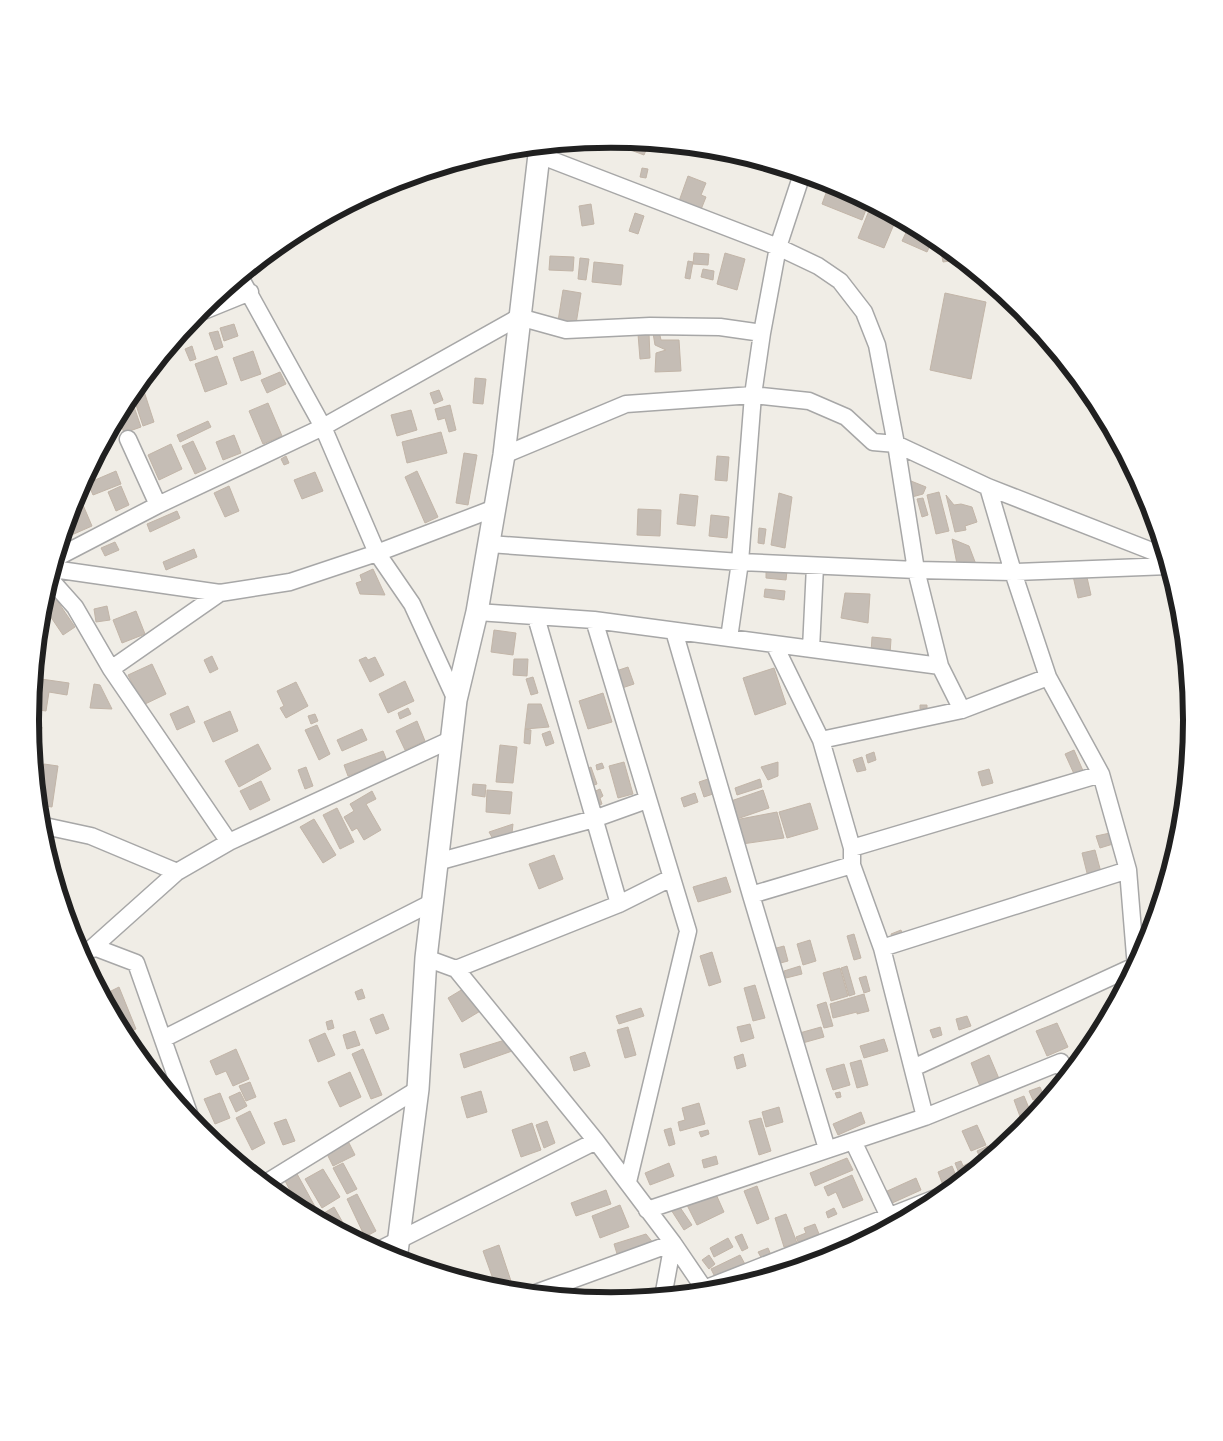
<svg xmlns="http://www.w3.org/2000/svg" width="1223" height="1441" font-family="'Roboto Condensed',sans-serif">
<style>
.building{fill:#c5bdb5;stroke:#c2b5a8}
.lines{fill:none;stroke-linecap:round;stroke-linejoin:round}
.minor-casing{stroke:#a7a7a7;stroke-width:19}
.tertiary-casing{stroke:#a7a7a7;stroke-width:24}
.minor{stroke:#fff;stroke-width:16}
.tertiary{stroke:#fff;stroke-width:21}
.rim{fill:none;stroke:#202020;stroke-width:6}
</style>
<rect width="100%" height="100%" fill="#f0ede6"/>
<!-- building -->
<path class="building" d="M 612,139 L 649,143 L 644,155 L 604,140 Z
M 731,152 L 768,163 L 766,168 L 730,155 Z
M 642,168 L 648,169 L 646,178 L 640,177 Z
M 688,176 L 706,183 L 701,195 L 706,197 L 700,212 L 678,204 Z
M 830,182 L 869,202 L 862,220 L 822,204 Z
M 872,203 L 897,217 L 884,248 L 858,238 Z
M 591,204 L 594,224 L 582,226 L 579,206 Z
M 635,213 L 644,216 L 638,234 L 629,231 Z
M 910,224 L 934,237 L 927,252 L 902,241 Z
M 939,241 L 967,264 L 957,266 L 956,260 L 943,262 Z
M 694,253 L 709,254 L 708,265 L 693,264 Z
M 725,253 L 745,259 L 737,290 L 717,284 Z
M 550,256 L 574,257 L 573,271 L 549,270 Z
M 580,258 L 589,259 L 586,280 L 578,279 Z
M 688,261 L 693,262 L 690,279 L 685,278 Z
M 594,262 L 623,265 L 621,285 L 592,282 Z
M 703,269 L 714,271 L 713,280 L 701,277 Z
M 563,290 L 581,293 L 576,324 L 558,321 Z
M 945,293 L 986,302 L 971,379 L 930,370 Z
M 234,324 L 238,336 L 224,341 L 220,328 Z
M 218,331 L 223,347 L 215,350 L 209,333 Z
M 659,331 L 661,340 L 679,340 L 681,371 L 655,372 L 656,353 L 666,350 L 655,345 L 653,333 Z
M 649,333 L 650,358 L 640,359 L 638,334 Z
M 192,346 L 196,359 L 190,361 L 185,349 Z
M 253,351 L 261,374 L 241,381 L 233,358 Z
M 217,356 L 227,384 L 205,392 L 195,364 Z
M 280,372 L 286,384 L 267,393 L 261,380 Z
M 475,378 L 486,379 L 483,404 L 473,403 Z
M 141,382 L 154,422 L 143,426 L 132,393 Z
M 439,390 L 443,400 L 434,404 L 430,393 Z
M 130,395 L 141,427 L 124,433 L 118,416 Z
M 268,403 L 282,436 L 263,444 L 249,411 Z
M 450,405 L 456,430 L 449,432 L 445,418 L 438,420 L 435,409 Z
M 411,410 L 417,430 L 397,436 L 391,415 Z
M 208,421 L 211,427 L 180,442 L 177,435 Z
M 441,432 L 447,453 L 407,463 L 402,442 Z
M 234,435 L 241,453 L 223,460 L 216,442 Z
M 193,441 L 206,469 L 195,474 L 182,446 Z
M 171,444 L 182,469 L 159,480 L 148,455 Z
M 464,453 L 477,455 L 468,505 L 456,503 Z
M 286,456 L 289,463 L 284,465 L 281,459 Z
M 717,456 L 729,457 L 727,481 L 715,480 Z
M 116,471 L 121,484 L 93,495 L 88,483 Z
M 417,471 L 438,517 L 425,523 L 405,477 Z
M 315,472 L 323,491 L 302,499 L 294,480 Z
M 911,481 L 926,487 L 923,494 L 912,497 Z
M 121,486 L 129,505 L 116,511 L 108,492 Z
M 229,486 L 239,511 L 225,517 L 214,493 Z
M 939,492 L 949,531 L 936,534 L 927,495 Z
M 779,493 L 792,497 L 785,548 L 771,545 Z
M 680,494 L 698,496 L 695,526 L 677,524 Z
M 946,495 L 954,505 L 961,504 L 972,507 L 977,522 L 965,526 L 966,530 L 955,532 Z
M 923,498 L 928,515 L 922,517 L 917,499 Z
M 83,505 L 92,526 L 67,537 L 64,531 L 71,510 Z
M 638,509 L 661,510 L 660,536 L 637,535 Z
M 177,511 L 180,518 L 150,532 L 147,524 Z
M 711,515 L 729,517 L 727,538 L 709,536 Z
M 759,528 L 766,529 L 764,544 L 758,543 Z
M 952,539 L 969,546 L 977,567 L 958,569 Z
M 115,542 L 119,550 L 105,556 L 101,548 Z
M 194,549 L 197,557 L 166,570 L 163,562 Z
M 373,569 L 385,595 L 360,594 L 356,583 L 362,581 L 360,575 Z
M 766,569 L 787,571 L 786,580 L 766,578 Z
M 1086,573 L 1091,595 L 1078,598 L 1073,576 Z
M 765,589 L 785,591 L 784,600 L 764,597 Z
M 845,593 L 870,594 L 868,623 L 841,618 Z
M 54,596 L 75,627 L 63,635 L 42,604 Z
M 107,606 L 110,620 L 96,622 L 94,609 Z
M 136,611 L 145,634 L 122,643 L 113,620 Z
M 494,630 L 516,633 L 513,655 L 491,652 Z
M 872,637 L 891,639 L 890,654 L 871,653 Z
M 38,641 L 45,641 L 42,674 L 35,674 Z
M 212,656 L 218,669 L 210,673 L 204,660 Z
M 366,657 L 368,660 L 375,657 L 384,675 L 370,682 L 359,660 Z
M 514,659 L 528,659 L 527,676 L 513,675 Z
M 152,664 L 166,694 L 143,705 L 128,675 Z
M 628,667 L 634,684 L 619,689 L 613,672 Z
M 774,668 L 786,704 L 755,715 L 743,678 Z
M 533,677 L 538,693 L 531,695 L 526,679 Z
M 34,678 L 69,683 L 67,695 L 49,692 L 46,711 L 31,709 Z
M 405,681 L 414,701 L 388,713 L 379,694 Z
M 296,682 L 308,706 L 286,718 L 280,708 L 284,706 L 277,691 Z
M 94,684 L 100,685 L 112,709 L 90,708 Z
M 603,693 L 612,722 L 588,729 L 579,701 Z
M 528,704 L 541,704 L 549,727 L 525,729 Z
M 920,705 L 927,705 L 927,708 L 920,709 Z
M 188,706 L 195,722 L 177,730 L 170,714 Z
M 408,708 L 411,714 L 400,719 L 398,713 Z
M 230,711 L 238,731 L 213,742 L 204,722 Z
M 315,714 L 318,721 L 311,724 L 308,716 Z
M 417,721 L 425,741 L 405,750 L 396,731 Z
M 30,725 L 42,727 L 37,760 L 34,759 Z
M 317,725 L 330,754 L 319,760 L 305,730 Z
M 362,729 L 367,740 L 342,751 L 337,740 Z
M 525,729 L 531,730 L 530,744 L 524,743 Z
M 550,731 L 554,743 L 546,746 L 542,734 Z
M 258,744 L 271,769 L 239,787 L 225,761 Z
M 500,745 L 517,747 L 513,783 L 496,782 Z
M 1074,750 L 1084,773 L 1075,776 L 1065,754 Z
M 383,751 L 387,761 L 348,776 L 344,765 Z
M 874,752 L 876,760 L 868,763 L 866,755 Z
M 862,757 L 866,770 L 857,772 L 853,760 Z
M 624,762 L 633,794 L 618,798 L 609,766 Z
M 778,762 L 778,776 L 768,780 L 761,767 Z
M 602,763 L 604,768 L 597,770 L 596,765 Z
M 44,764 L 58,766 L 52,807 L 38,805 Z
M 306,767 L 313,786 L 305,789 L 298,770 Z
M 591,767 L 597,784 L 589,787 L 584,770 Z
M 989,769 L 993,783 L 982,786 L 978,772 Z
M 711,778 L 716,793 L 704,797 L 699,782 Z
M 760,779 L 762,787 L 737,795 L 735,788 Z
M 261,781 L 270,800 L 250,810 L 240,791 Z
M 473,784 L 486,785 L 485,797 L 472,795 Z
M 600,789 L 603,796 L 600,798 L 602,804 L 596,806 L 591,793 Z
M 487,790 L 512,792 L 510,814 L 486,812 Z
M 763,790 L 769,808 L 734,820 L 728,802 Z
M 372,791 L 376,799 L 366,804 L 381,830 L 364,840 L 357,828 L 352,831 L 344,817 L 354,811 L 350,804 Z
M 695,793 L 698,802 L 684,807 L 681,798 Z
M 810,803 L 818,829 L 787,838 L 779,812 Z
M 337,808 L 354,842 L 340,849 L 323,815 Z
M 777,812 L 784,838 L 742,844 L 735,820 Z
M 314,819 L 336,855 L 323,863 L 300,827 Z
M 513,824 L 512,833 L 493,839 L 489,832 Z
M 1110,833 L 1113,844 L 1100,848 L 1096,836 Z
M 1095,850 L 1102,876 L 1089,881 L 1082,853 Z
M 554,855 L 563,879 L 539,889 L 529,864 Z
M 726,877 L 731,892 L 698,902 L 693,887 Z
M 901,930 L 904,939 L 893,942 L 891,934 Z
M 854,934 L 861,958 L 854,960 L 847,936 Z
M 810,940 L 816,961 L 803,965 L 797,944 Z
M 784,946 L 788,961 L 773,965 L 769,950 Z
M 712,952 L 721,982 L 709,986 L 700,956 Z
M 800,966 L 802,974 L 786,978 L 784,971 Z
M 847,966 L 855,994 L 849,996 L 841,968 Z
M 840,968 L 848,996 L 831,1001 L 823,973 Z
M 866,976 L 870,991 L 864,993 L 859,978 Z
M 755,985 L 765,1018 L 753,1021 L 744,988 Z
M 468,986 L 482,1010 L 462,1022 L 448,998 Z
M 119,987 L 136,1029 L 127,1033 L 111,991 Z
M 362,989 L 365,998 L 358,1000 L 355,992 Z
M 864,994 L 869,1011 L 857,1014 L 857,1012 L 833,1018 L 830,1004 Z
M 826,1002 L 833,1026 L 824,1028 L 817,1005 Z
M 641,1008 L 644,1016 L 619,1024 L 616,1016 Z
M 383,1014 L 389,1029 L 376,1034 L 370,1019 Z
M 967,1016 L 971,1026 L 959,1030 L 956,1019 Z
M 332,1020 L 334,1028 L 328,1030 L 326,1022 Z
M 1057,1023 L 1068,1047 L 1047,1056 L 1036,1031 Z
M 750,1024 L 754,1038 L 741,1042 L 737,1027 Z
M 628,1027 L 636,1055 L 625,1058 L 617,1030 Z
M 821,1027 L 824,1037 L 799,1044 L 796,1034 Z
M 940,1027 L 942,1035 L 933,1038 L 930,1030 Z
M 355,1031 L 360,1045 L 347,1049 L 343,1035 Z
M 325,1033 L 335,1055 L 318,1062 L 309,1040 Z
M 508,1039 L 515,1050 L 464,1068 L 460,1054 Z
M 884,1039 L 888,1051 L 864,1058 L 860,1046 Z
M 236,1049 L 249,1079 L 233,1086 L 226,1071 L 216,1075 L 210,1061 Z
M 363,1049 L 382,1095 L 371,1099 L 352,1054 Z
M 146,1050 L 149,1057 L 141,1060 L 138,1053 Z
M 585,1052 L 590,1066 L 574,1071 L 570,1057 Z
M 743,1054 L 746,1066 L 737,1069 L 734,1057 Z
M 989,1055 L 1000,1081 L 981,1089 L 971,1063 Z
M 861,1060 L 868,1085 L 857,1088 L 850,1063 Z
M 844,1064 L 850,1085 L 833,1090 L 826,1069 Z
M 154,1069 L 159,1081 L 150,1071 Z
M 350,1072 L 361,1097 L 340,1107 L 328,1082 Z
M 250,1082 L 256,1097 L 246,1101 L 239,1086 Z
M 1040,1087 L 1044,1096 L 1033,1100 L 1029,1091 Z
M 481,1091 L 487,1112 L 467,1118 L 461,1097 Z
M 240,1092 L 247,1106 L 236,1112 L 229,1097 Z
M 840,1092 L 841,1097 L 837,1098 L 835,1093 Z
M 220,1093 L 230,1118 L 215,1124 L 204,1099 Z
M 1024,1096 L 1033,1118 L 1022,1122 L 1014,1100 Z
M 699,1103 L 705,1124 L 680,1131 L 678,1122 L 685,1120 L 682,1108 Z
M 779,1107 L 783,1122 L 766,1127 L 762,1112 Z
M 250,1111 L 265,1143 L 252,1150 L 236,1118 Z
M 861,1112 L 865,1123 L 838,1135 L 833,1124 Z
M 761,1118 L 771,1151 L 759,1155 L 749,1121 Z
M 286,1119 L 295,1141 L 283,1145 L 274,1123 Z
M 547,1121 L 555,1143 L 544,1148 L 536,1125 Z
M 532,1123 L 541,1150 L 521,1157 L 512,1130 Z
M 977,1125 L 986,1145 L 971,1151 L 962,1131 Z
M 671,1128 L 675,1144 L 669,1146 L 664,1130 Z
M 708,1130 L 709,1134 L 701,1137 L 699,1132 Z
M 1013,1140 L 996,1154 L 994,1148 Z
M 348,1141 L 355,1155 L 333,1166 L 326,1152 Z
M 988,1146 L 993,1156 L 983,1164 L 977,1151 Z
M 716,1156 L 718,1164 L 704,1168 L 702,1160 Z
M 847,1158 L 853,1170 L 815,1186 L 810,1173 Z
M 961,1161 L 963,1166 L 969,1163 L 973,1173 L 962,1181 L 955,1163 Z
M 343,1163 L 357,1189 L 347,1194 L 333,1168 Z
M 669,1163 L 674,1176 L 650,1185 L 645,1173 Z
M 952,1166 L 959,1183 L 944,1188 L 938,1172 Z
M 323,1169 L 340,1197 L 322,1208 L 305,1179 Z
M 296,1172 L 318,1212 L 311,1216 L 301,1211 L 284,1179 Z
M 852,1175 L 863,1200 L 843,1208 L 836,1192 L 828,1196 L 824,1187 Z
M 916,1178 L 921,1190 L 890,1204 L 885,1192 Z
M 757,1186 L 769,1219 L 757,1224 L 744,1191 Z
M 606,1190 L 611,1204 L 576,1216 L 571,1203 Z
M 715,1192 L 724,1212 L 697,1225 L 687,1205 Z
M 357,1194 L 376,1231 L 365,1237 L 347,1199 Z
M 673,1197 L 692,1225 L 684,1230 L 666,1202 Z
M 620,1205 L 629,1227 L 600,1238 L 592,1216 Z
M 334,1207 L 351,1237 L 332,1227 L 324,1213 Z
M 834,1208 L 837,1214 L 828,1218 L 826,1212 Z
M 786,1214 L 797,1243 L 784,1247 L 775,1218 Z
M 815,1224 L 819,1234 L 798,1242 L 796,1237 L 806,1233 L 804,1228 Z
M 646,1234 L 654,1244 L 618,1257 L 614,1244 Z
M 742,1234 L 748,1248 L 742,1251 L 735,1237 Z
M 728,1238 L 733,1247 L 714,1257 L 710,1248 Z
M 499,1245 L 512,1284 L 497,1290 L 483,1251 Z
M 768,1248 L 771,1255 L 762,1259 L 758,1252 Z
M 709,1255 L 715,1264 L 709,1269 L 702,1260 Z
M 740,1255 L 746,1266 L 717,1281 L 711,1269 Z
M 473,1275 L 476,1284 L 461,1279 Z"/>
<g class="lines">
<defs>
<path id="minor" d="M 539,155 L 778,247 L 818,266 L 840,281 L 864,312 L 877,345 L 896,444 L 916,570 L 940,666 L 962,710
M 240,277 L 323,427 L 377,553 L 412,604 L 456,700
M 196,314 L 250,292
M 128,439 L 158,505
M 504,455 L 626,404 L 753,395 L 809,401 L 846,417 L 873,442 L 896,444 L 988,487 L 1167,557
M 988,487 L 1013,572 L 1048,677 L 1101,774 L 1128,870 L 1136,968
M 489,544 L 740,562 L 916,570 L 1013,572 L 1169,566
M 56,558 L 158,505 L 323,427 L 519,317 L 566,330 L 650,326 L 720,327 L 762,333
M 53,569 L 220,593
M 50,579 L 75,607 L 111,669 L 229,842
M 477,612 L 594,620 L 940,666
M 536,617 L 619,904
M 594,620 L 688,931 L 628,1182
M 674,631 L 751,895 L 827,1149
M 729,638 L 740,562 L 753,395 L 762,333 L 778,247 L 802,174
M 774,644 L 821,740 L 852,848 L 852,865 L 882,948 L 925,1117
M 811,649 L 815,566
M 111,669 L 220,593 L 290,582 L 377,553 L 495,508
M 821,740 L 962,710 L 1048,677
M 40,825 L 91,836 L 177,872
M 852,848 L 1101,774
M 437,862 L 594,819 L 647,800
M 751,895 L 852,865
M 94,947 L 136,963 L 192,1122
M 882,948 L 1128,870
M 82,957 L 177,872 L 229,842 L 452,739
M 426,958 L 456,969 L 596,1141 L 673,1243 L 707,1293
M 456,969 L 619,904 L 671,878
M 163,1039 L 433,902
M 913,1068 L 1137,965
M 853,1141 L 893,1225
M 264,1184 L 418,1089
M 647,1210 L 925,1117 L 1061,1062 L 1067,1078
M 377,1251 L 596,1141
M 704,1289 L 946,1194
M 533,1294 L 673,1243
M 663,1297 L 673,1243"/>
<path id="tertiary" d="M 396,1260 L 418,1089 L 426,958 L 456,700 L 477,612 L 504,455 L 540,146"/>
</defs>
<!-- minor casing -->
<use href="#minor" class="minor-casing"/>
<!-- tertiary casing -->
<use href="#tertiary" class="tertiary-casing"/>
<!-- minor -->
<use href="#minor" class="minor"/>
<!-- tertiary -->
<use href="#tertiary" class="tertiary"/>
</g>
<!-- crop -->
<path d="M0 0H1223V1441H0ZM39 720a572 572 0 1 1 1144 0a572 572 0 1 1-1144 0Z" fill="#fff" fill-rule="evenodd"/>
<path class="rim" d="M39 720a572 572 0 1 1 1144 0a572 572 0 1 1-1144 0Z"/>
</svg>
